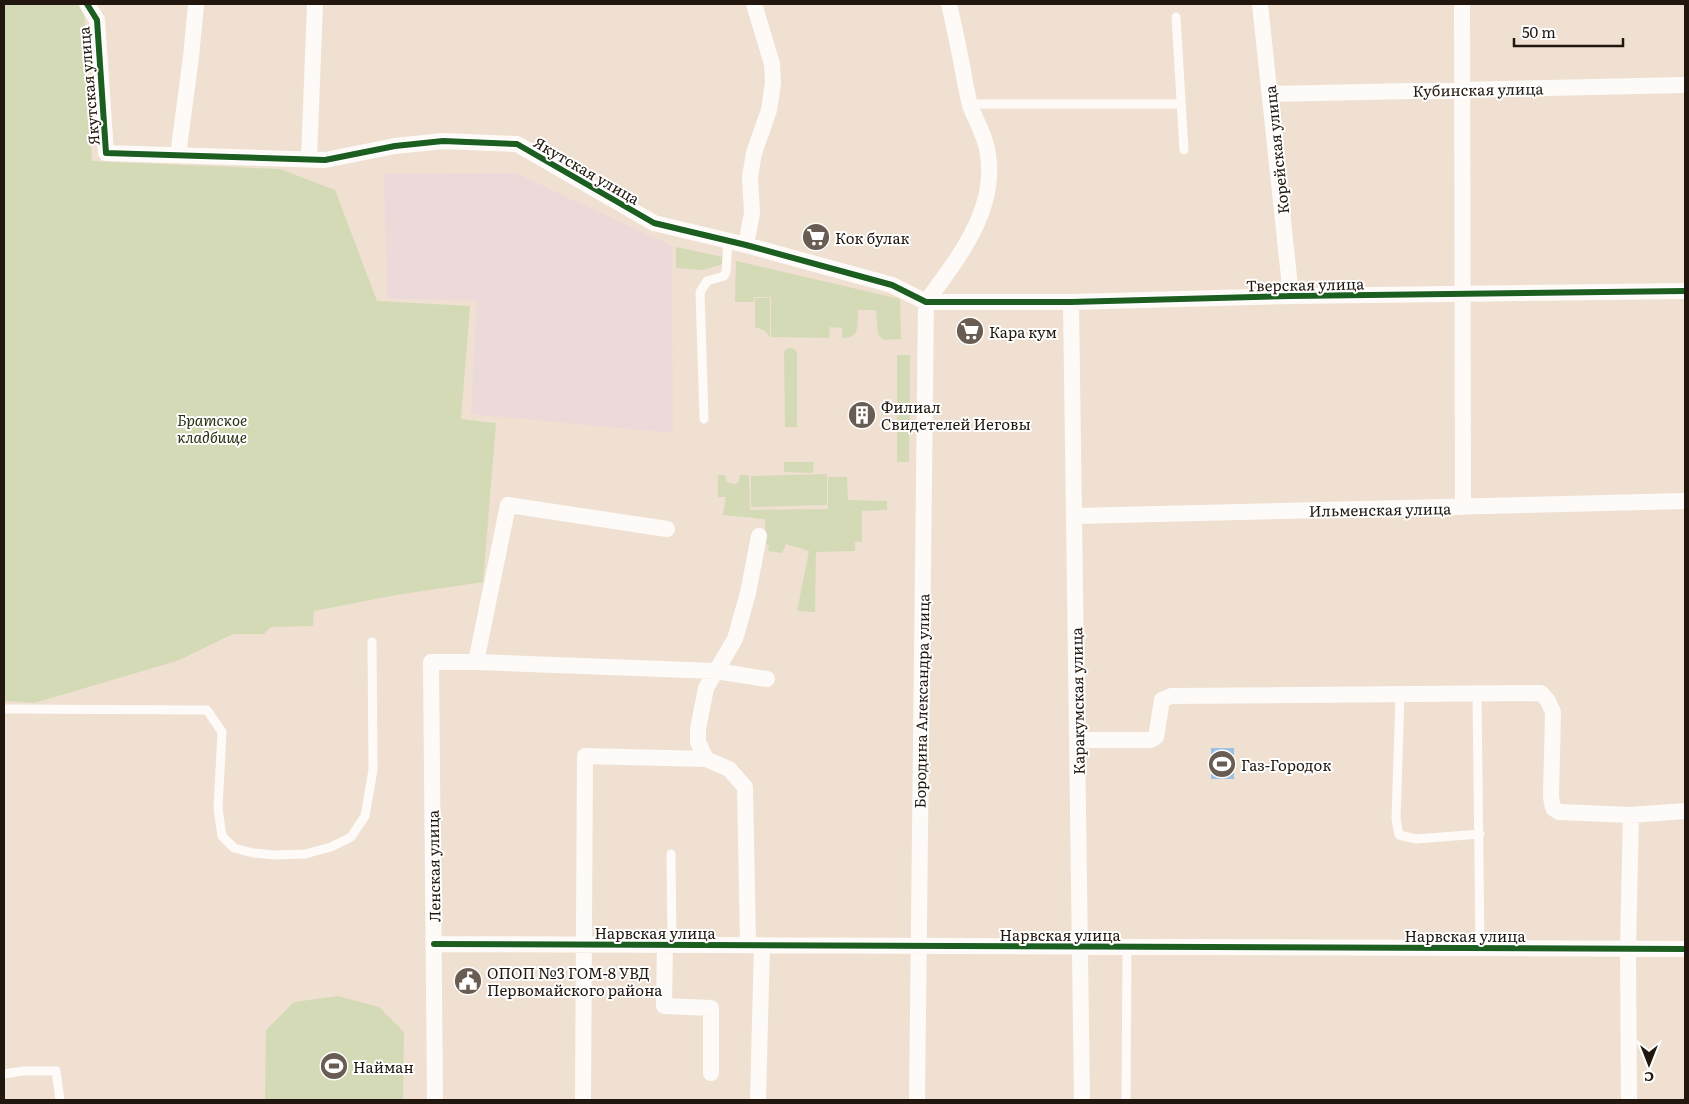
<svg xmlns="http://www.w3.org/2000/svg" width="1689" height="1104" font-family="Literata,serif">
<style>
.industrial{fill:#ecd9da}
.green{fill:#d5dab6}
.water{fill:#9dc1e5}
.lines{fill:none;stroke-linecap:round;stroke-linejoin:round}
.lane{stroke:#fdfaf8;stroke-width:9}
.street{stroke:#fdfaf8;stroke-width:16}
.cycleway-casing{stroke:#fff;stroke-width:9}
.cycleway{stroke:#1b5e20;stroke-width:6}
.labels{text-anchor:middle;dominant-baseline:central;stroke-width:4;stroke-linejoin:round;paint-order:stroke}
.street-label{font-size:15px;fill:#21170e;stroke:#fff}
.poi-label{font-size:15px;fill:#21170e;stroke:#fff;text-anchor:start}
.park-label{font-size:15px;font-style:italic;fill:#263112;stroke:#fff}
</style>
<rect width="100%" height="100%" fill="#efe0d2"/>
<!-- industrial -->
<path class="industrial" d="M 515,173 L 672,246 L 673,433 L 471,414 L 477,301 L 387,298 L 384,174 Z"/>
<!-- green -->
<path class="green" d="M 4,4 L 80,4 L 84,12 L 92,161 L 280,169 L 335,190 L 377,301 L 470,306 L 461,419 L 496,423 L 483,582 L 396,595 L 314,611 L 313,626 L 271,627 L 264,634 L 233,634 L 177,661 L 34,703 L 4,701 Z
M 676,247 L 723,257 L 723,264 L 703,270 L 676,268 Z
M 736,261 L 900,299 L 901,339 L 883,340 L 878,334 L 876,310 L 858,310 C 857,325 861,338 842,338 L 842,328 L 830,327 L 829,338 L 771,337 L 771,297 L 754,297 L 754,302 L 735,302 Z
M 755,298 L 770,298 L 770,337 L 765,331 L 755,327 Z
M 791,348 L 795,349 L 797,353 L 797,427 L 785,427 L 784,352 L 786,349 Z
M 897,355 L 910,355 L 909,462 L 897,462 Z
M 784,462 L 814,462 L 813,473 L 784,472 Z
M 827,474 L 827,505 L 751,507 L 751,476 Z
M 718,475 L 725,475 L 727,482 L 734,484 L 738,483 L 740,475 L 749,475 L 750,510 L 828,509 L 828,477 L 847,477 L 848,500 L 887,501 L 887,510 L 862,511 L 862,542 L 855,542 L 855,551 L 816,552 L 815,612 L 797,611 L 809,551 L 786,544 L 782,553 L 768,551 L 769,545 L 766,544 L 765,519 L 723,515 L 726,497 L 718,497 Z
M 338,996 L 379,1007 L 404,1032 L 403,1100 L 265,1100 L 266,1030 L 294,1002 Z"/>
<!-- water -->
<path class="water" d="M 1211,748 L 1234,748 L 1234,779 L 1211,779 Z"/>
<g class="lines">
<!-- lane -->
<path class="lane" d="M 1176,17 L 1184,150
M 970,104 L 1181,104
M 704,419 L 700,292 L 707,281 L 724,276 L 726,272 L 728,240
M 1477,694 L 1480,948
M 1400,695 L 1396,819 L 1399,835 L 1416,839 L 1480,834
M 4,709 L 207,710 L 222,732 L 218,808 L 222,836 L 234,848 L 253,853 L 275,855 L 305,854 L 331,847 L 351,837 L 365,816 L 373,770 L 372,642
M 671,854 L 672,944
M 4,1074 L 23,1071 L 56,1071 L 60,1100
M 1126,1100 L 1127,946"/>
<!-- street -->
<path class="street" d="M 87,4 L 97,20 L 106,153 L 325,160 L 395,146 L 443,141 L 517,144 L 654,223 L 746,245 L 892,285 L 926,302 L 1071,302 L 1291,296 L 1685,291
M 1260,4 L 1291,296
M 1462,4 L 1463,507
M 1271,94 L 1685,85
M 178,155 L 191,57 L 196,4
M 309,159 L 315,4
M 746,245 L 752,213 L 750,177 L 754,153 L 769,110 L 773,83 L 772,64 L 754,4
M 926,302 C 957,260 997,210 988,155 C 986,136 976,122 970,105 C 967,94 965,82 963,71 C 959,49 954,26 949,4
M 1071,302 L 1082,1100
M 1074,516 L 1685,501
M 476,662 L 508,505 L 667,529
M 1078,740 L 1151,740 L 1156,737 L 1162,700 L 1171,696 L 1541,693 L 1548,701 L 1553,712 L 1551,797 L 1553,808 L 1559,812 L 1631,815 L 1685,811
M 706,759 L 698,742 L 698,729 L 706,688 L 735,639 L 748,593 L 759,536
M 434,944 L 1685,949
M 665,944 L 664,1006 L 711,1008 L 711,1073
M 435,1100 L 431,662 L 476,662 L 716,671 L 767,679
M 583,1100 L 585,756 L 706,759 L 729,769 L 745,787 L 748,945
M 758,1100 L 762,945
M 917,1100 L 926,302
M 1629,1100 L 1628,948 L 1631,815"/>
<defs>
<path id="cycleway" d="M 87,4 L 97,20 L 106,153 L 325,160 L 395,146 L 443,141 L 517,144 L 654,223 L 746,245 L 892,285 L 926,302 L 1071,302 L 1291,296 L 1685,291
M 434,944 L 1685,949"/>
</defs>
<!-- cycleway casing -->
<use href="#cycleway" class="cycleway-casing"/>
<!-- cycleway -->
<use href="#cycleway" class="cycleway"/>
</g>
<!-- icons -->
<defs>
<symbol id="supermarket-disc" viewBox="-11 -11 22 22"><circle r="9.5" fill="#695d53" stroke="#fff"/><path d="M-6-5.5h2.5l.6 2H6L4.5 2H-2.5L-4.4-4H-6ZM-1.5 3.2a1.3 1.3 0 1 0 .1 0ZM3 3.2a1.3 1.3 0 1 0 .1 0Z" fill="#fff"/></symbol>
<symbol id="building-disc" viewBox="-11 -11 22 22"><circle r="9.5" fill="#695d53" stroke="#fff"/><path d="M-4-6H4V6H1V3H-1V6H-4ZM-2.5-4.3h1.7v1.8h-1.7ZM.8-4.3h1.7v1.8H.8ZM-2.5-1h1.7V.8h-1.7ZM.8-1h1.7V.8H.8Z" fill="#fff"/></symbol>
<symbol id="stadium-disc" viewBox="-11 -11 22 22"><circle r="9.5" fill="#695d53" stroke="#fff"/><path d="M0-5a6.5 5 0 1 0 0 10a6.5 5 0 1 0 0-10ZM-3.5-1.8h7v3.6h-7Z" fill="#fff"/></symbol>
<symbol id="civic-disc" viewBox="-11 -11 22 22"><circle r="9.5" fill="#695d53" stroke="#fff"/><path d="M-.6-6.5H3V-4.5H.6V-3L4-1V1h2V6H-6V1h2V-1L-.6-3ZM-1.2 2.5V6h2.4V2.5Z" fill="#fff"/></symbol>
</defs>
<g fill-rule="evenodd">
<use href="#supermarket-disc" x="800" y="221" width="32" height="32"/>
<use href="#supermarket-disc" x="954" y="315" width="32" height="32"/>
<use href="#building-disc" x="846" y="399" width="32" height="32"/>
<use href="#stadium-disc" x="1206" y="748" width="32" height="32"/>
<use href="#civic-disc" x="452" y="965" width="32" height="32"/>
<use href="#stadium-disc" x="318" y="1050" width="32" height="32"/>
</g>
<g class="labels">
<!-- street labels -->
<g class="street-label">
<text transform="translate(88 86) rotate(-95)">Якутская улица</text>
<text transform="translate(1478 89) rotate(-1)">Кубинская улица</text>
<text transform="translate(1276 150) rotate(-96)">Корейская улица</text>
<text transform="translate(587 170) rotate(30)">Якутская улица</text>
<text transform="translate(1305 284) rotate(-1)">Тверская улица</text>
<text transform="translate(1380 509) rotate(-1)">Ильменская улица</text>
<text transform="translate(921 701) rotate(-89)">Бородина Александра улица</text>
<text transform="translate(1077 701) rotate(-91)">Каракумская улица</text>
<text transform="translate(433 866) rotate(-91)">Ленская улица</text>
<text x="655" y="932">Нарвская улица</text>
<text x="1060" y="934">Нарвская улица</text>
<text x="1465" y="935">Нарвская улица</text>
</g>
<!-- poi labels -->
<g class="poi-label">
<text x="835" y="237">Кок булак</text>
<text x="989" y="331">Кара кум</text>
<text x="881" y="406">Филиал<tspan x="881" dy="17">Свидетелей Иеговы</tspan></text>
<text x="1241" y="764">Газ-Городок</text>
<text x="487" y="972">ОПОП №3 ГОМ-8 УВД<tspan x="487" dy="17">Первомайского района</tspan></text>
<text x="353" y="1066">Найман</text>
</g>
<!-- park labels -->
<g class="park-label">
<text x="212" y="419">Братское<tspan x="212" dy="17">кладбище</tspan></text>
</g>
</g>
<!-- border -->
<rect width="1689" height="1104" fill="none" stroke="#21170e" stroke-width="10"/>
<!-- north arrow -->
<g transform="translate(1649 1064) rotate(180)" stroke="#ffffff" stroke-width="4" paint-order="stroke">
<path d="M0-4L9 19L0 12L-9 19Z" fill="#21170e"/>
<text y="-8" font-size="14" font-weight="bold" text-anchor="middle" fill="#21170e">С</text>
</g>
<!-- scale -->
<path d="M1514 38v8h109v-8" fill="none" stroke="#21170e" stroke-width="2.5"/>
<text x="1522" y="38" font-size="15" fill="#21170e" stroke="#ffffff" stroke-width="4" paint-order="stroke">50 m</text>
</svg>
